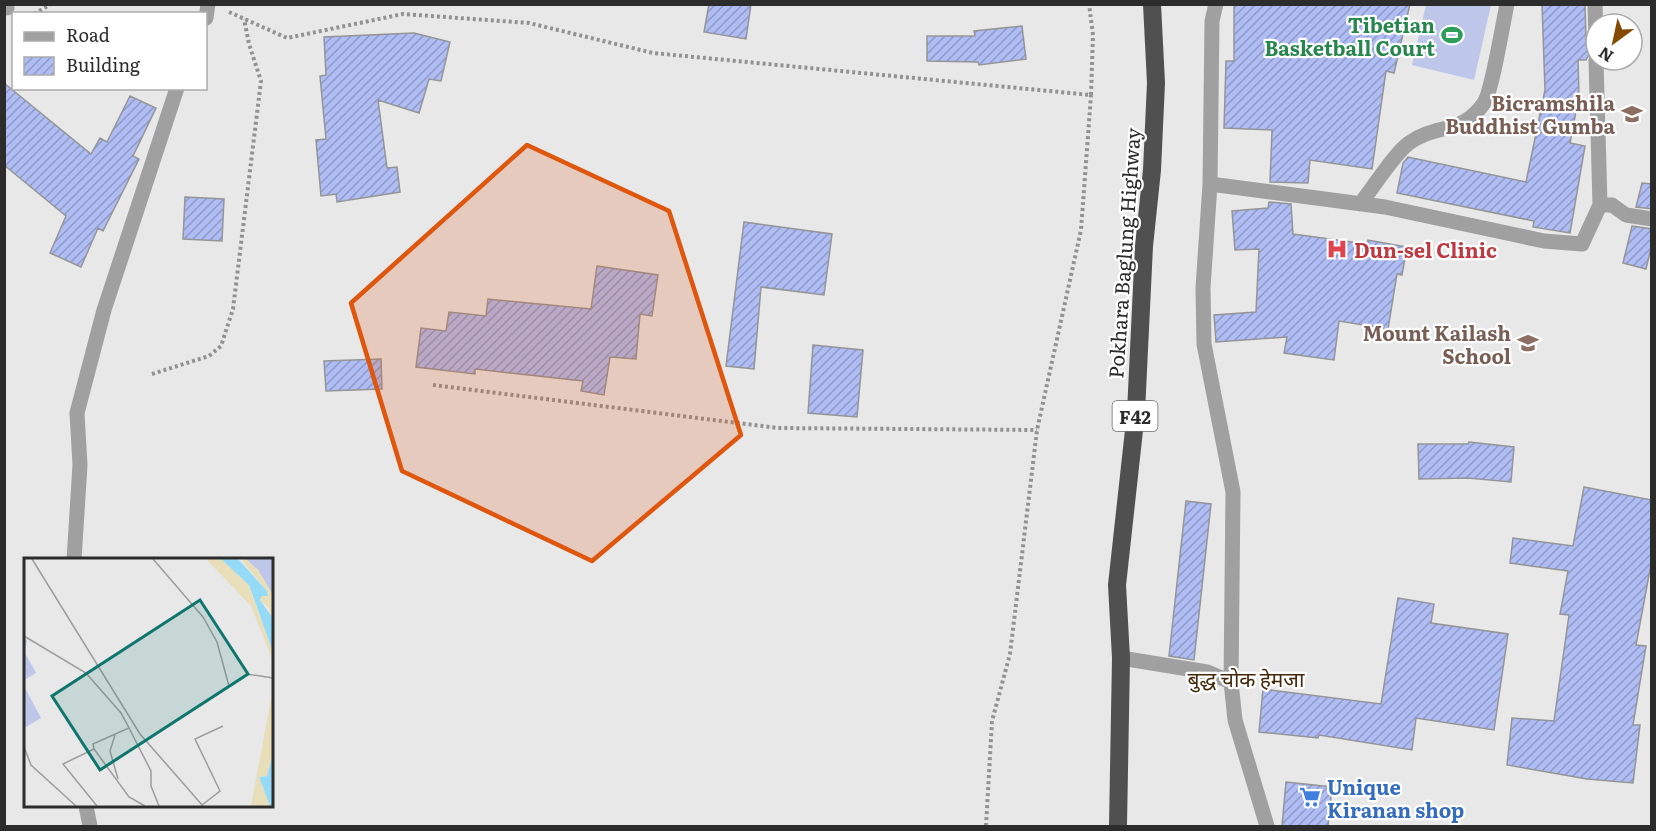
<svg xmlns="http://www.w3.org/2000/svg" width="1656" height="831" font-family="Literata,'Noto Sans Devanagari',serif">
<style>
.garden{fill:#bec7ea}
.building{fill:url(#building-hatch);stroke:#949596;stroke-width:1.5}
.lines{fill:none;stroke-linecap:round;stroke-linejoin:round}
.path{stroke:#929293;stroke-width:4;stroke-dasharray:3 3;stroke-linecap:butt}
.street{stroke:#a1a0a0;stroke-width:15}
.highway{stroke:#515050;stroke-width:18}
.marked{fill:#df570e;fill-opacity:0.2;stroke:#df570e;stroke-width:4.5;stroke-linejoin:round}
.labels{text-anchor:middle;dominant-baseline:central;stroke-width:4.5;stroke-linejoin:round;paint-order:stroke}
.shield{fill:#fff;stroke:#6b6b6c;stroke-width:1.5}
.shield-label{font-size:18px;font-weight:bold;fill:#2c2c2d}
.leisure-label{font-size:20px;font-weight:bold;fill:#27864d;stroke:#fff;text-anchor:end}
.education-label{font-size:20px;font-weight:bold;fill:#785e54;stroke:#fff;text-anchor:end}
.health-label{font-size:20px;font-weight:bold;fill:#be3a42;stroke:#fff;text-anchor:start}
.street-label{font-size:20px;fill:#2c2c2d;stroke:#fff}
.shop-label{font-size:20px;font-weight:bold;fill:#366cbe;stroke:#fff;text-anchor:start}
.neighbourhood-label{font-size:21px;fill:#44280a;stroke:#fff}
.inset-road{fill:none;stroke:#9d9d9e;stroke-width:1.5}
.view{fill:#0f766e;fill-opacity:0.15;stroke:#0f766e;stroke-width:3}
.inset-edge{fill:none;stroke:#2c2c2d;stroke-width:3}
</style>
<defs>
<pattern id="building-hatch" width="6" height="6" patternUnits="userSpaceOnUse" patternTransform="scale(1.5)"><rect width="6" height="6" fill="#afbdf4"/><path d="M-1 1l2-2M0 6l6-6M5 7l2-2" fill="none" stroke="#8f9ac6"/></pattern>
</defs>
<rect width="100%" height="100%" fill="#e8e8e9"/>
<!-- garden -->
<path class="garden" d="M 1426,5 L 1491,5 L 1474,80 L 1412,65 Z"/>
<!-- building -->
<path class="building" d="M 709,4 L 751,4 L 746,39 L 704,32 Z
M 1234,4 L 1410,4 L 1394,73 L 1386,71 L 1372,169 L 1310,160 L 1308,183 L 1270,182 L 1272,130 L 1224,128 L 1226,61 L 1234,61 Z
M 1542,4 L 1585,4 L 1586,40 L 1592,49 L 1586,60 L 1578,60 L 1579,96 L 1570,143 L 1585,146 L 1570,233 L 1533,227 L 1534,221 L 1397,193 L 1403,163 L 1408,157 L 1526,182 L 1545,90 Z
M 1022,26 L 1026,59 L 979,65 L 978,62 L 927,61 L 927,36 L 975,36 L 974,31 Z
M 414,33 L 450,42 L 441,81 L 429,79 L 419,113 L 378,100 L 387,168 L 397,167 L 400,192 L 337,202 L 336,194 L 321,196 L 316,140 L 326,139 L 320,76 L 326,75 L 324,37 Z
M 4,83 L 91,154 L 100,138 L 107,142 L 130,96 L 156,108 L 133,156 L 139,159 L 103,231 L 98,228 L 81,267 L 50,253 L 66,216 L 4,165 Z
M 1642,183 L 1652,184 L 1652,209 L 1636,207 Z
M 185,197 L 224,199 L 222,241 L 183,239 Z
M 1269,202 L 1291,204 L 1293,234 L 1367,244 L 1368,240 L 1407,247 L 1402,275 L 1397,274 L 1388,329 L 1339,321 L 1334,360 L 1284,353 L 1287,337 L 1216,342 L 1214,315 L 1256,312 L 1259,249 L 1235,250 L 1232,211 L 1268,208 Z
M 744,222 L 832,234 L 824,295 L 761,287 L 754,369 L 726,366 Z
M 1632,226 L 1652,229 L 1652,244 L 1646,269 L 1623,263 Z
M 597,266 L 658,275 L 652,316 L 640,314 L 636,359 L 610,357 L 604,395 L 581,391 L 583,381 L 475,369 L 475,374 L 416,367 L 421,328 L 446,331 L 449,312 L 486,316 L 488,299 L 591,309 Z
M 813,345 L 863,350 L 857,417 L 808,413 Z
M 381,359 L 382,389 L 326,391 L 324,361 Z
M 1469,442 L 1514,447 L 1511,482 L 1468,478 L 1419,479 L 1418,444 L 1468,444 Z
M 1584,487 L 1652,500 L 1652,559 L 1636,645 L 1646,646 L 1633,725 L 1640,725 L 1633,783 L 1587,779 L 1507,765 L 1512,718 L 1554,721 L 1569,615 L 1560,614 L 1568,571 L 1510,563 L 1513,538 L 1573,546 Z
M 1186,501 L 1211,504 L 1194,660 L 1169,656 Z
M 1398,598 L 1434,604 L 1431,623 L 1508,634 L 1494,730 L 1416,718 L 1412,750 L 1319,735 L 1318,738 L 1259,732 L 1263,689 L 1381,704 Z
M 1286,782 L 1332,787 L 1328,826 L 1282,826 Z"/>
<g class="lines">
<!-- path -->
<path class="path" d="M 229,12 L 287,38 L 403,14 L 529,23 L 653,53 L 1091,95 L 1093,35 L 1089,4
M 34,14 L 51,4
M 152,374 L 209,356 L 221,346 L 233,309 L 261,81 L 249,44 L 244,19
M 433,385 L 778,428 L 1037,430
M 986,826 L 992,721 L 1010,654 L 1037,430 L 1081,230 L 1091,95"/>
<!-- street -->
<path class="street" d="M 1595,4 L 1596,40
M 4,7 L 7,8
M 206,18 L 208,4
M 1210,184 L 1212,21 L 1216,4
M 1360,204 C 1373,188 1394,154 1409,143 C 1437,123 1462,135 1484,103 C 1492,91 1503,23 1507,4
M 1600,205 L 1612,205 L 1626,215 L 1652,219
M 74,560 L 80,465 L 77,413 L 104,310 L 177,88
M 1121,658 L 1207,672 L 1231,682
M 86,806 L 90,826
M 1267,826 L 1235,720 L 1231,682 L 1233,492 L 1204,344 L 1203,288 L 1210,184 L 1385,207 L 1544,241 L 1582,244 L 1600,205 L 1596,60"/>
<!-- highway -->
<path class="highway" d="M 1118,826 L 1121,658 L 1117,585 L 1136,412 L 1144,246 L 1152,170 L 1156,83 L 1152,4"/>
</g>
<!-- marked area -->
<path class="marked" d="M 527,145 L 669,211 L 741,435 L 592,561 L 402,471 L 351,303 Z"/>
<!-- icons -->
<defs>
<symbol id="stadium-bare" viewBox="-9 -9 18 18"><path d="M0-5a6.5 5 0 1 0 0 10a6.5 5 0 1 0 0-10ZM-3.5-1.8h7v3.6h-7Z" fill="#2e9e5b" stroke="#fff" stroke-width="2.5" paint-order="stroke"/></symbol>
<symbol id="school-bare" viewBox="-9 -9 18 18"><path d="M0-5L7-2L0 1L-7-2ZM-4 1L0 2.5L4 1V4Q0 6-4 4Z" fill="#8d6e63" stroke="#fff" stroke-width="2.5" paint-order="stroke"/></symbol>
<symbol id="hospital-bare" viewBox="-9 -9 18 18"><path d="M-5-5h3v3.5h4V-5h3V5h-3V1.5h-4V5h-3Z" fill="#e0444e" stroke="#fff" stroke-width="2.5" paint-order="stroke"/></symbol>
<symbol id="supermarket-bare" viewBox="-9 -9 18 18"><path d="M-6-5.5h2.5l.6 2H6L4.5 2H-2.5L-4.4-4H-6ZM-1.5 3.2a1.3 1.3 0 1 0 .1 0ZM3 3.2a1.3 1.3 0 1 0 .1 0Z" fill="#3f7fe0" stroke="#fff" stroke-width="2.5" paint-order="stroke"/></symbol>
</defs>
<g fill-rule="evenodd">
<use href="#stadium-bare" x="1437" y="20" width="30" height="30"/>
<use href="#school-bare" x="1617" y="99" width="30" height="30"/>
<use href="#hospital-bare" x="1322" y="234" width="30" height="30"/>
<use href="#school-bare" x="1513" y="328" width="30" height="30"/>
<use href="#supermarket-bare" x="1295" y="782" width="30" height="30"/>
</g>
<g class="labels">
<!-- shield labels -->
<rect class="shield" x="1112.5" y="401" width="45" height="30" rx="4.5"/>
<g class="shield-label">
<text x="1135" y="416">F42</text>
</g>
<!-- leisure labels -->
<g class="leisure-label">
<text x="1435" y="24">Tibetian<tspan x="1435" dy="23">Basketball Court</tspan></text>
</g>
<!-- education labels -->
<g class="education-label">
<text x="1615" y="102">Bicramshila<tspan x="1615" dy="23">Buddhist Gumba</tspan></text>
<text x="1511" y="332">Mount Kailash<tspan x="1511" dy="23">School</tspan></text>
</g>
<!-- health labels -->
<g class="health-label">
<text x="1354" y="249">Dun-sel Clinic</text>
</g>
<!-- street labels -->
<g class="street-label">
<text transform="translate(1123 253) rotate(-86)">Pokhara Baglung Highway</text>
</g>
<!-- shop labels -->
<g class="shop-label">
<text x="1327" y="786">Unique<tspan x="1327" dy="23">Kiranan shop</tspan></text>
</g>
<!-- neighbourhood labels -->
<g class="neighbourhood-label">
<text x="1246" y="677">बुद्ध चोक हेमजा</text>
</g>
</g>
<!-- overview -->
<g transform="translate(24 558)">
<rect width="249" height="249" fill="#e8e8e9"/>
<path d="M 222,1 L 249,1 L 249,37 L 234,12 Z" fill="#bec7ea"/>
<path d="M 182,1 L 197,1 L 224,26 L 249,94 L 249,196 L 243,218 L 235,219 L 246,248 L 227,248 L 248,135 L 249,103 L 227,48 ZM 222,1 L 234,12 L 249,37 L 249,70 L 245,50 L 236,42 L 238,37 L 244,38 L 243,33 L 218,3 Z" fill="#e8dfba"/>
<path d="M 0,81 L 3,82 L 1,95 L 12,115 L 0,122 ZM 0,128 L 17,160 L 0,170 Z" fill="#bec7ea"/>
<path d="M 197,1 L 214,1 L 243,33 L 244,38 L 238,38 L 236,42 L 248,59 L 249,94 L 225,27 ZM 249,196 L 249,248 L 246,248 L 235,219 L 243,218 Z" fill="#95dbf7"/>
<path class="inset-road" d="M 8,1 L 116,176 L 179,248M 129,1 L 179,59 L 193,84 L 205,128M 0,78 L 62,115 L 97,155 L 105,170 L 69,186 L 70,191 L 105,239 L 121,248M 223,116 L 249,120M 105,170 L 127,213 L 127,228 L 135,248M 91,177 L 86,193 L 94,221M 0,189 L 7,207 L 52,248M 70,191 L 39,206 L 73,248M 178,247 L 196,233 L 171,181 L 199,168"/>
<path class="view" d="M 176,42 L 224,116 L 76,212 L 28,138 Z"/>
<rect width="249" height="249" class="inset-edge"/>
</g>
<!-- border -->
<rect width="1656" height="831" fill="none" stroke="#2c2c2d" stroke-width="12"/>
<!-- legend -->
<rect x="12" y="12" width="195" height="78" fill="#ffffff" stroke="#ababab" stroke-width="1.5"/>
<rect x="24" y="32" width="30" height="9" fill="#a1a0a0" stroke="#ababab" stroke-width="1.5"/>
<text x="66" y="42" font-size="18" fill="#2c2c2d">Road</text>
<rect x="24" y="57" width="30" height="18" fill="url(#building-hatch)" stroke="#ababab" stroke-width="1.5"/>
<text x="66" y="72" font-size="18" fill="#2c2c2d">Building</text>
<!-- north arrow -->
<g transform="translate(1614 42) rotate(213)"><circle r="28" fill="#ffffff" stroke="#ababab" stroke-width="1.5"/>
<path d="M0-4.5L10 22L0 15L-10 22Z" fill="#844a00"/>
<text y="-9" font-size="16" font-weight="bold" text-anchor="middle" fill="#2c2c2d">N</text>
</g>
</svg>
